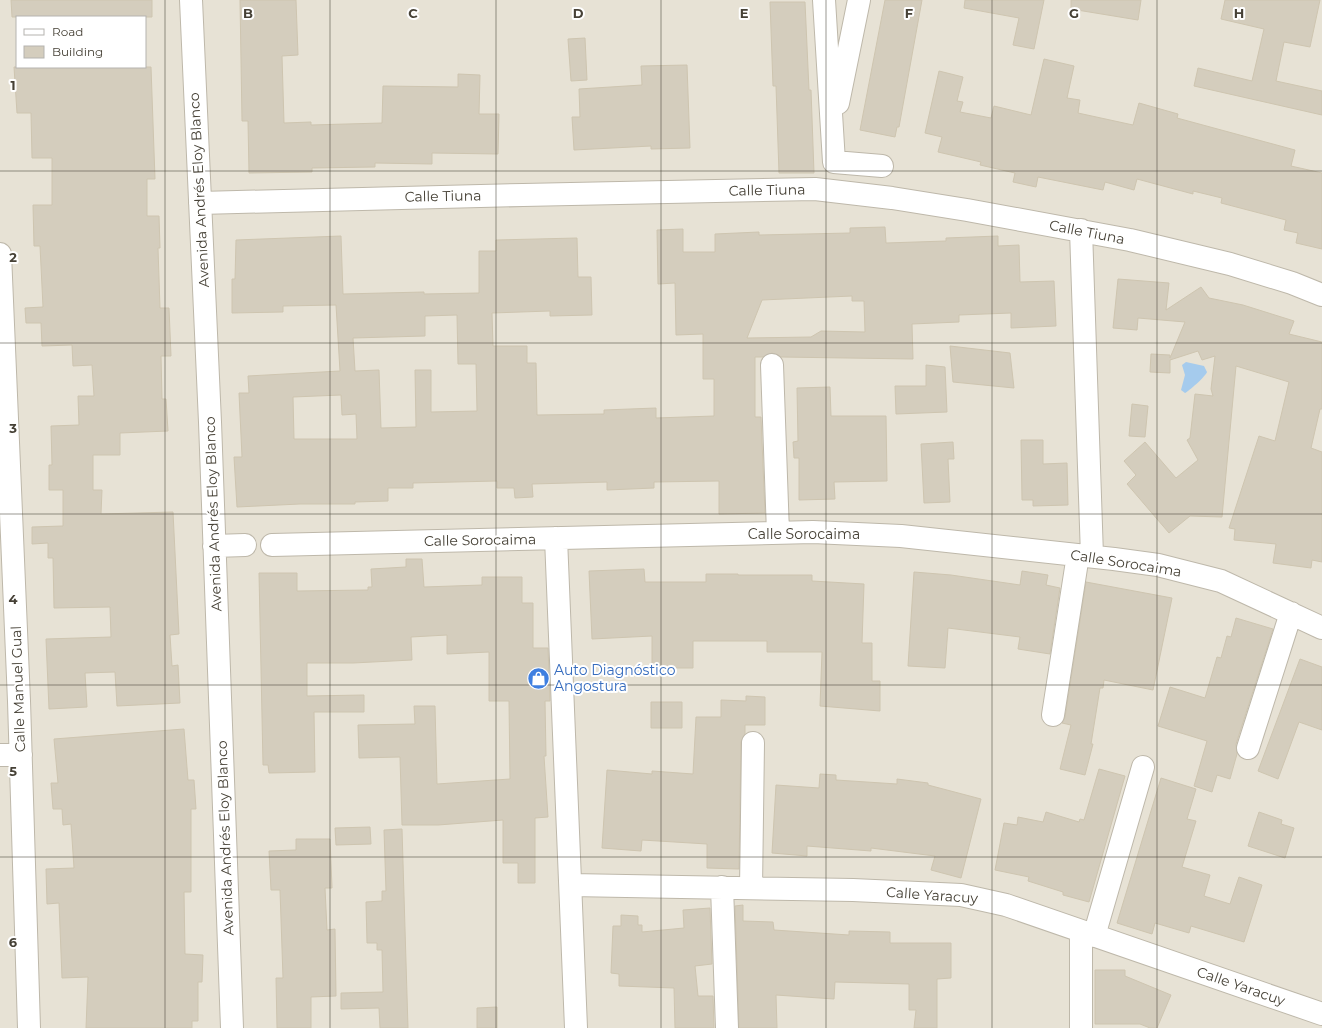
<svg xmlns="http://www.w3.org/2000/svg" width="1322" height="1028" font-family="Montserrat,sans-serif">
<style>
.residential{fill:#e7e2d5;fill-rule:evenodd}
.water{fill:#a5cbed}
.building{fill:#d4cdbd;stroke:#cec5b0;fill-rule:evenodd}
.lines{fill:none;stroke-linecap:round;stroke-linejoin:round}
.minor-casing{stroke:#beb8aa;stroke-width:24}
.minor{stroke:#fff;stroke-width:22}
.grid{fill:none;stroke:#464136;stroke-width:1;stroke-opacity:0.55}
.labels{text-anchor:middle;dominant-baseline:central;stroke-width:4;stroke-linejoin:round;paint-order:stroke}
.street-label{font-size:14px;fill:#464136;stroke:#fff}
.shop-label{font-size:14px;fill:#366cbe;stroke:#fff;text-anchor:start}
.grid-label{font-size:13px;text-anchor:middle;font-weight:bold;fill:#464136;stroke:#fff;stroke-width:4;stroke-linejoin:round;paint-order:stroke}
</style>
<rect width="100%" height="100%" fill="#f3f0e7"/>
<!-- residential -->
<path class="residential" d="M 0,0 L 1322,0 L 1322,1028 L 0,1028 ZM 17,17 L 145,17 L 145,67 L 17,67 Z"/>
<!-- water -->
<path class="water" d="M 1186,362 L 1204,366 L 1207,372 C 1206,376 1188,392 1185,393 L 1181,390 L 1185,375 L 1182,365 Z"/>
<!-- building -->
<path class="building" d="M 11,0 L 152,0 L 152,17 L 12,17 Z
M 240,0 L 296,0 L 298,55 L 282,56 L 284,123 L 311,122 L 311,125 L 382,123 L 383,86 L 458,87 L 458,74 L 480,75 L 479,114 L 499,114 L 498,154 L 432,153 L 432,164 L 375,163 L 375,167 L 312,168 L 312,172 L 249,173 L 248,121 L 242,121 Z
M 885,0 L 922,0 L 899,127 L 897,127 L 895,137 L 860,130 Z
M 965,0 L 1044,0 L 1034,49 L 1013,45 L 1019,18 L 964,8 Z
M 1071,0 L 1141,0 L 1138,20 L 1071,9 Z
M 1225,0 L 1320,0 L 1310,47 L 1284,42 L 1276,81 L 1322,91 L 1322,115 L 1194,86 L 1198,68 L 1252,81 L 1264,29 L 1221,19 Z
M 770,2 L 805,2 L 809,90 L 811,90 L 814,173 L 779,173 L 776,86 L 773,86 Z
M 585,38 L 587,80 L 571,81 L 568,39 Z
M 1044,59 L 1074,66 L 1067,98 L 1080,100 L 1078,113 L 1133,125 L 1139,103 L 1178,114 L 1177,118 L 1295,150 L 1291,166 L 1322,173 L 1322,249 L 1296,243 L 1298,233 L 1284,230 L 1286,220 L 1221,203 L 1222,198 L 1193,191 L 1193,194 L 1137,179 L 1134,190 L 1105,182 L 1103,190 L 1038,177 L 1036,187 L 1013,182 L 1015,173 L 980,165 L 981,162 L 938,152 L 942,137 L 925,133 L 939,71 L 963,77 L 957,101 L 963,102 L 960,112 L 991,118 L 994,106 L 1031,115 Z
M 687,65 L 690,148 L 651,149 L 651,146 L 574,150 L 572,117 L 580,117 L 579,89 L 642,85 L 641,66 Z
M 14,67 L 151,67 L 155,179 L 147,179 L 147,216 L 159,216 L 160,248 L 158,248 L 160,308 L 169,308 L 171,356 L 161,356 L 162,399 L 166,399 L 168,431 L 120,433 L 120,455 L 93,455 L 93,490 L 102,490 L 101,514 L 173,512 L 179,634 L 170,635 L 172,666 L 178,665 L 180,703 L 117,706 L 115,672 L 85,673 L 87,707 L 49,709 L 46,639 L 111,637 L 110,607 L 54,608 L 53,558 L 48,558 L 48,543 L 32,544 L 32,527 L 63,526 L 63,490 L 49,490 L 49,465 L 52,465 L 51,426 L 79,425 L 78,396 L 94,396 L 92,365 L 73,366 L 72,345 L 42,346 L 41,323 L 26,323 L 25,308 L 43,307 L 40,246 L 34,246 L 33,205 L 52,205 L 52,158 L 32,158 L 31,113 L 17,113 Z
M 885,227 L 886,243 L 946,241 L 946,238 L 998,236 L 998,246 L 1019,245 L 1020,282 L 1054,281 L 1056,326 L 1011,328 L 1011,313 L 959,315 L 959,322 L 912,324 L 913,359 L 781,357 L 772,353 L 763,357 L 755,357 L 755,417 L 761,417 L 765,513 L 719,514 L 719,481 L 654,482 L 654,488 L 607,490 L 607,482 L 532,484 L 533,497 L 515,498 L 514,488 L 497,488 L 497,481 L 413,483 L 413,488 L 388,488 L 388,501 L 355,502 L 355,504 L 300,504 L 237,507 L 234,457 L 242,457 L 239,393 L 249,393 L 248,376 L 340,371 L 336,305 L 283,306 L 283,312 L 232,313 L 232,279 L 235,279 L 236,240 L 341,236 L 343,294 L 424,292 L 424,294 L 479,293 L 479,251 L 496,251 L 496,240 L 577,238 L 578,277 L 591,277 L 592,315 L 550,316 L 550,311 L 492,313 L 493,346 L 527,346 L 527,363 L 536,363 L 537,415 L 604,414 L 604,410 L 656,408 L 656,418 L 714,416 L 714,379 L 703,379 L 703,334 L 676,335 L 675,283 L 658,284 L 657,230 L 683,229 L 683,252 L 715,252 L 715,234 L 759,232 L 759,235 L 850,233 L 850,228 ZM 852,296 L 852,301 L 864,301 L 865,332 L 821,331 L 811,337 L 747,338 L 762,300 ZM 457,315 L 458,364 L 476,364 L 477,411 L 431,412 L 431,370 L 415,370 L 416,427 L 381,428 L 379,370 L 355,371 L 353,338 L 425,336 L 425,316 ZM 341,395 L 342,415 L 356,414 L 357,439 L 294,439 L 293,397 Z
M 1118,279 L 1169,283 L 1166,310 L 1201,287 L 1209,298 L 1243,305 L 1294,321 L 1289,334 L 1322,342 L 1322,409 L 1320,409 L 1311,448 L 1322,452 L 1322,562 L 1312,560 L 1311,568 L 1273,563 L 1276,544 L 1234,540 L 1235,529 L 1229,528 L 1259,436 L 1275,441 L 1289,382 L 1236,366 L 1222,517 L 1190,516 L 1169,533 L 1127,484 L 1136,475 L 1124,461 L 1145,442 L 1176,478 L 1198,460 L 1187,440 L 1190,438 L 1195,394 L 1213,396 L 1211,389 L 1215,356 L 1202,360 L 1198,351 L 1170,360 L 1170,373 L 1150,372 L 1151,354 L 1170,355 L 1170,358 L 1185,322 L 1138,318 L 1137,330 L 1113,328 Z
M 950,346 L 1010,353 L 1014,388 L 953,382 Z
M 926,365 L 945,367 L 947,412 L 896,414 L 895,386 L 926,386 Z
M 830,387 L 831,416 L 886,416 L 887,481 L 834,482 L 835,499 L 799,500 L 799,458 L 794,458 L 793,442 L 798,441 L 797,388 Z
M 1132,404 L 1148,406 L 1145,437 L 1129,436 Z
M 1021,440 L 1043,440 L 1043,464 L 1067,463 L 1068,505 L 1033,506 L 1033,500 L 1022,500 Z
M 953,442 L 954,459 L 948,459 L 950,502 L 924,503 L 921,444 Z
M 406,559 L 422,559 L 424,587 L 482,585 L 482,577 L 522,577 L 522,603 L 533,603 L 533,648 L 548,648 L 550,701 L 545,701 L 546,756 L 544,756 L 548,817 L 535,818 L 535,883 L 518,883 L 518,863 L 503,863 L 503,820 L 438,825 L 402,825 L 400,757 L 359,758 L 358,725 L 415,724 L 414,706 L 435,706 L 437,784 L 510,779 L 509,701 L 489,701 L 489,652 L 447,654 L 447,635 L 411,637 L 412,660 L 353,663 L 307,663 L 307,696 L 364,695 L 364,712 L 314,712 L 315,772 L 269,773 L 268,765 L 263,765 L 259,573 L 297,573 L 297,591 L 368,590 L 368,587 L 372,587 L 371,569 L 406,567 Z
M 644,569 L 645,582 L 706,582 L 706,574 L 738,574 L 738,575 L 812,575 L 812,581 L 864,584 L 862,643 L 872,643 L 872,681 L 880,681 L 880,711 L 820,706 L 822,652 L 767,652 L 767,641 L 693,641 L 693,668 L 652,668 L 652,636 L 592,639 L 589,571 Z
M 1022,571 L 1048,575 L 1046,585 L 1060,588 L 1050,654 L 1018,649 L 1020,637 L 948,628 L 945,668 L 908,666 L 914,572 L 951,575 L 1020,585 Z
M 1086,582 L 1172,598 L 1153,690 L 1104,680 L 1103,688 L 1100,688 L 1091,744 L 1093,744 L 1085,775 L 1060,769 L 1071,725 L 1062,723 L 1065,717 Z
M 1236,618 L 1273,629 L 1236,744 L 1237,754 L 1230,779 L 1217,775 L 1212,792 L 1194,786 L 1207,741 L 1158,726 L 1170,687 L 1205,698 L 1217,657 L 1221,658 L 1227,636 L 1231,637 Z
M 1300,659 L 1322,667 L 1322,730 L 1299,722 L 1278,779 L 1258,771 Z
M 746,696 L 765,697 L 765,725 L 745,725 L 745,734 L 741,742 L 739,869 L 707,868 L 707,844 L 642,840 L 641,851 L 602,848 L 607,770 L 652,774 L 652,771 L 693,774 L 696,717 L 721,717 L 721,700 L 746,701 Z
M 651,702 L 682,702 L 682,728 L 651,728 Z
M 184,729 L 188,780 L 194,780 L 196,809 L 191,809 L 191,892 L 184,892 L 185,954 L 203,955 L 202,982 L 198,982 L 198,1021 L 192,1021 L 192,1028 L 86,1028 L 88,977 L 62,978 L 59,903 L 47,904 L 46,869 L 74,868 L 71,824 L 63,825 L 62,809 L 53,809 L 51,783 L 58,783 L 54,739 Z
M 1099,769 L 1125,776 L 1089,902 L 1063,895 L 1063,892 L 1028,881 L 1029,877 L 995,870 L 1004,823 L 1017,825 L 1018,817 L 1043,822 L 1046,812 L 1079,822 L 1080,819 L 1084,820 Z
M 820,774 L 836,775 L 836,780 L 897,784 L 897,779 L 928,783 L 928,785 L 981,799 L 961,878 L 931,870 L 935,856 L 871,848 L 871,851 L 807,846 L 807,856 L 772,853 L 776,785 L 819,788 Z
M 1161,778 L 1196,789 L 1187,819 L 1196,821 L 1182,867 L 1210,875 L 1204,896 L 1230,904 L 1239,877 L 1262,885 L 1244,942 L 1191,926 L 1189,933 L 1155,923 L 1152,934 L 1117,923 Z
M 1259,812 L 1282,820 L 1281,824 L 1294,828 L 1285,858 L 1248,846 Z
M 370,827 L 371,844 L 336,845 L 335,828 Z
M 402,829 L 408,1028 L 380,1028 L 379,1008 L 341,1009 L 341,993 L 383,992 L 382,950 L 377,950 L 377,943 L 367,943 L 366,902 L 382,901 L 382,891 L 386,891 L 384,830 Z
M 296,839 L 330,839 L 332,888 L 325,888 L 327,930 L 335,929 L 336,996 L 311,997 L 311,1028 L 277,1028 L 276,978 L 283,978 L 280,890 L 271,890 L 269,851 L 296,850 Z
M 743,905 L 743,921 L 773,922 L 774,930 L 849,935 L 849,931 L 890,932 L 890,943 L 951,943 L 951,978 L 937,979 L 937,1028 L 914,1028 L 916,1010 L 909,1010 L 909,984 L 835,982 L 834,999 L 776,995 L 777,1028 L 739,1028 L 735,906 Z
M 710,908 L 712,964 L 695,966 L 698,996 L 713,996 L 714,1028 L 675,1028 L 674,988 L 619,986 L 619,974 L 611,973 L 613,926 L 621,926 L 621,915 L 638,916 L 638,925 L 642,925 L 642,932 L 684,928 L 683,910 Z
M 1095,970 L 1125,970 L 1125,976 L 1171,995 L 1157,1028 L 1150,1028 L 1140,1024 L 1095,1024 Z
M 497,1007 L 497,1028 L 477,1028 L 477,1008 Z"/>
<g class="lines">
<defs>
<path id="minor" d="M 191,0 L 210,422 L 232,1028
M 824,0 L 834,162 L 882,166
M 838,103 L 859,0
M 200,203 L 523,195 L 815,189 L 892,198 L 967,210 L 1130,240 L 1230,264 L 1292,283 L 1322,295
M 1081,230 L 1092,556
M 0,254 L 19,701 L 29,1028
M 772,365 L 778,533
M 556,538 L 576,1028
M 272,545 L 813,532 L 901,536 L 1114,559 L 1158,565 L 1221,581 L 1322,628
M 214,546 L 245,545
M 1053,715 L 1078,555
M 1248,748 L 1291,613
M 0,755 L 21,755
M 571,885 L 853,890 L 961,895 L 1006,905 L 1322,1014
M 722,887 L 727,1028
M 751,888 L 753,743
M 1094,936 L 1143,767
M 1081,1028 L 1081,931"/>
</defs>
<!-- minor casing -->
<use href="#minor" class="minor-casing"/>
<!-- minor -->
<use href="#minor" class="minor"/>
</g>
<!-- grid -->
<path class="grid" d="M 165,0 L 165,1028M 330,0 L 330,1028M 496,0 L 496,1028M 661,0 L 661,1028M 826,0 L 826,1028M 992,0 L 992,1028M 1157,0 L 1157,1028M 0,171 L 1322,171M 0,343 L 1322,343M 0,514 L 1322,514M 0,685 L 1322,685M 0,857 L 1322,857"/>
<!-- icons -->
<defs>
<symbol id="shop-disc" viewBox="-11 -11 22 22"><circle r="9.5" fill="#3f7fe0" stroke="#fff"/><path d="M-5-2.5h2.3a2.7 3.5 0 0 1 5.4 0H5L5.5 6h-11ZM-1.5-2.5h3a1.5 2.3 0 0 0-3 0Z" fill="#fff"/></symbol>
</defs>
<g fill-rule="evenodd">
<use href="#shop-disc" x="526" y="666" width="25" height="25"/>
</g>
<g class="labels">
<!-- street labels -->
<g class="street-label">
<text transform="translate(199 190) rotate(-93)">Avenida Andrés Eloy Blanco</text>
<text transform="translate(767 190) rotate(-1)">Calle Tiuna</text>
<text transform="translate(443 196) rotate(-1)">Calle Tiuna</text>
<text transform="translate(1087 232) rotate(11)">Calle Tiuna</text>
<text transform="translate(213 514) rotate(-92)">Avenida Andrés Eloy Blanco</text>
<text x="804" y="534">Calle Sorocaima</text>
<text transform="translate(480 540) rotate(-1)">Calle Sorocaima</text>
<text transform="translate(1126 563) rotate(9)">Calle Sorocaima</text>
<text transform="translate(18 689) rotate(-92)">Calle Manuel Gual</text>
<text transform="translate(225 838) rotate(-92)">Avenida Andrés Eloy Blanco</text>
<text transform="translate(932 895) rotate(4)">Calle Yaracuy</text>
<text transform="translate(1241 986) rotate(19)">Calle Yaracuy</text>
</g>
<!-- shop labels -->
<g class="shop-label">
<text x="554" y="670">Auto Diagnóstico<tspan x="554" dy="16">Angostura</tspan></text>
</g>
</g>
<g class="grid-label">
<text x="248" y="18">B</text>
<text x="413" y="18">C</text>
<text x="578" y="18">D</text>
<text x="744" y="18">E</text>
<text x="909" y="18">F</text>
<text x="1074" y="18">G</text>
<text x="1239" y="18">H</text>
<text x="13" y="90">1</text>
<text x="13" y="262">2</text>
<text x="13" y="433">3</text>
<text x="13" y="604">4</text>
<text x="13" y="776">5</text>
<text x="13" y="947">6</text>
</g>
<!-- legend -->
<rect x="16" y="16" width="130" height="52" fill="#ffffff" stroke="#b5b3af"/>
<rect x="24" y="29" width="20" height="6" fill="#ffffff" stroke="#b5b3af"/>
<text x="52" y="36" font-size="12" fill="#464136">Road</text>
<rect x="24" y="46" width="20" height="12" fill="#d4cdbd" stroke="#b5b3af"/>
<text x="52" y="56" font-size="12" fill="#464136">Building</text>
</svg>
